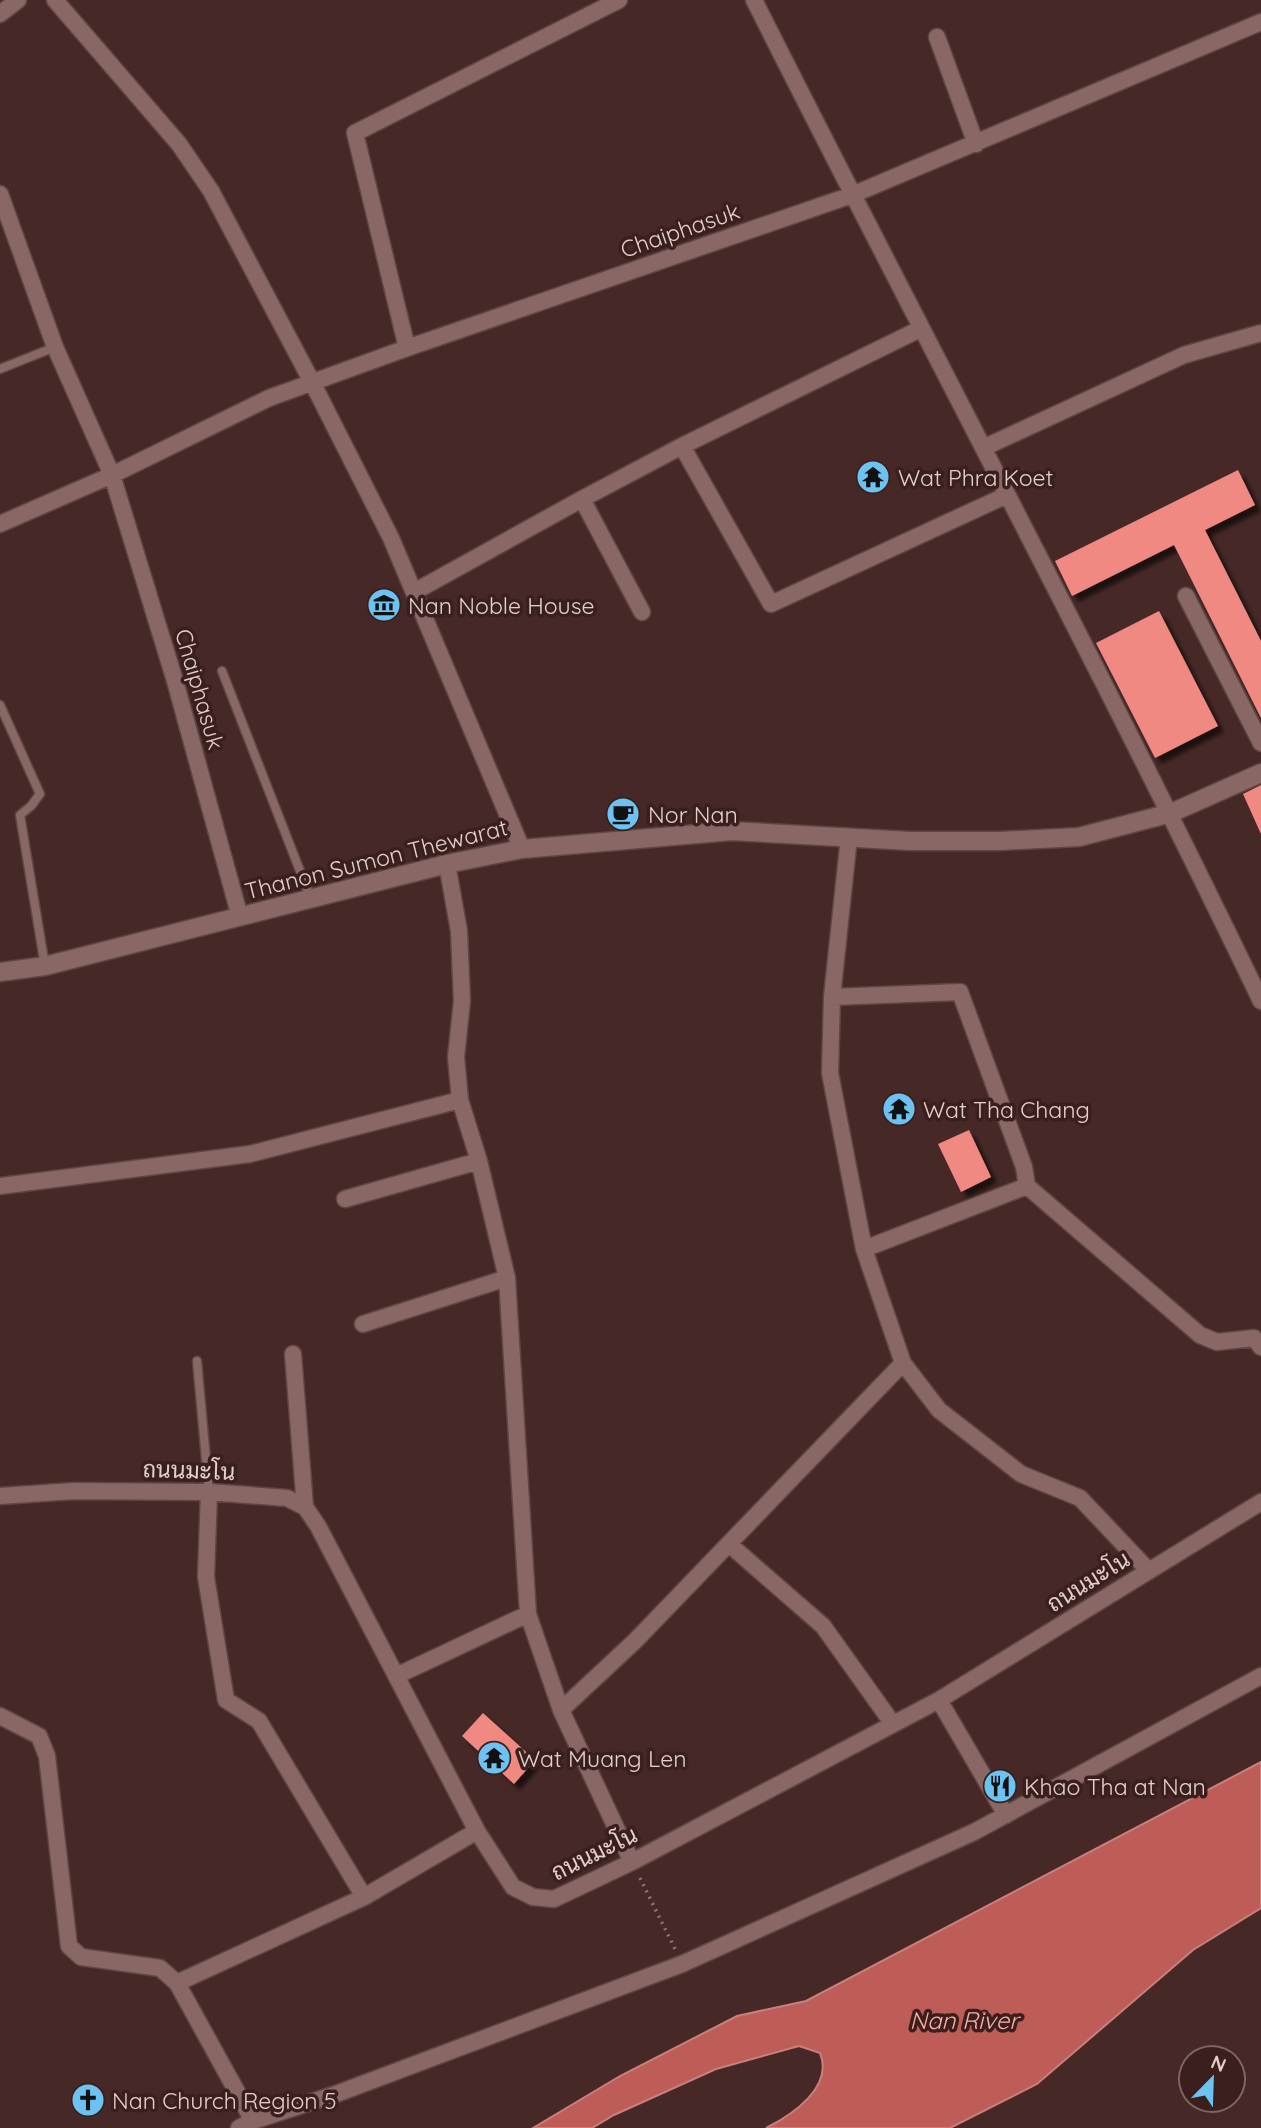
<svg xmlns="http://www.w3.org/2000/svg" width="1261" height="2128" font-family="Quicksand,Sarabun,sans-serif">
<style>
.water{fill:#be5d58;stroke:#c97f7b;stroke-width:2}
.building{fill:#ef8982;filter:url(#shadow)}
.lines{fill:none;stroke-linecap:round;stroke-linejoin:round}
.service-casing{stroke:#5f4644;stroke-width:11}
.minor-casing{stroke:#5f4644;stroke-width:19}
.tertiary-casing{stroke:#5f4644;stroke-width:21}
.path{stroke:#8d7472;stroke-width:3.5;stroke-dasharray:2 5;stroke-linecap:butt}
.service{stroke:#896764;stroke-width:8}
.minor{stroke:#896764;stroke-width:16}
.tertiary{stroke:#896764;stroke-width:18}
.labels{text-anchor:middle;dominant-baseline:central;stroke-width:7;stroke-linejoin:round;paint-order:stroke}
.street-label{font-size:23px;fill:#e3cfcd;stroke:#3b1f1d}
.poi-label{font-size:23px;fill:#e3cfcd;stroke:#3b1f1d;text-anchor:start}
.water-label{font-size:24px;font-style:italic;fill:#fbada7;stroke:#3b1f1d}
</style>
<defs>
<filter id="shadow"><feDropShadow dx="6" dy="6" stdDeviation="2" flood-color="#0009"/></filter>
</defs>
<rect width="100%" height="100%" fill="#462927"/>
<!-- water -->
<path class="water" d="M 1261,1762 L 1261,1908 L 1193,1950 L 1037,2084 L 950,2128 L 766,2128 C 792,2115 834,2087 820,2053 L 799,2046 L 716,2069 L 614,2115 L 592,2128 L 533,2128 L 620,2076 L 737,2016 L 806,2001 Z"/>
<!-- building -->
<path class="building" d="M 1238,470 L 1255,505 L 1205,530 L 1261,641 L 1261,718 L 1174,545 L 1072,596 L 1055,561 Z
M 1159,611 L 1218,726 L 1155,758 L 1096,643 Z
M 1261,785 L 1261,834 L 1243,794 Z
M 969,1130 L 991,1177 L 961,1192 L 938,1144 Z
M 483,1713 L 535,1760 L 514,1784 L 462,1736 Z"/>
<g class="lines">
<defs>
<path id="service" d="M 0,369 L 55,347
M 222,671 L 311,899
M 0,705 L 40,794 L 31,806 L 20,815 L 45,966
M 197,1361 L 209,1492"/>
<path id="minor" d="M 55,0 L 179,144 L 211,191 L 312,382 L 391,538 L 522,849
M 754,0 C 922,334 1099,664 1261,1001
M 0,14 L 18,0
M 937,37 L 976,144
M 0,194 L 55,347 L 112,475 L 175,681 L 240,917
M 407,348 L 355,133 L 619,0
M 682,446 L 771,604 L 1007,495
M 983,448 L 1184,355 L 1261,333
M 582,499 L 642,612
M 0,524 L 112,475 L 269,398 L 407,348 L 852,195 L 1261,22
M 414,592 L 582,499 L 682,446 L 920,329
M 1186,596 L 1261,743
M 849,837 L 832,997 L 830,1073 L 864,1249 L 903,1363 L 939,1410 L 1021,1474 L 1080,1498 L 1149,1571
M 447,864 L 459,931 L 462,1001 L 456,1057 L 460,1100 L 479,1161 L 507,1278 L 528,1614 L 561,1710 L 632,1862
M 832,997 L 960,992 L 1024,1167 L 1027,1186 L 1200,1335 L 1217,1342 L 1254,1338 L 1261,1347
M 0,1186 L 250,1154 L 460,1100
M 345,1199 L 479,1161
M 864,1249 L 1027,1186
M 363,1324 L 507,1278
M 293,1354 L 305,1507
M 209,1492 L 206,1577 L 226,1700 L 259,1721 L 364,1897
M 0,1496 L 74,1491 L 209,1492 L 287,1498 L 305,1507 L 318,1526 L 477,1831 L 513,1887 L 533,1897 L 554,1899 L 632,1862 L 939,1700 L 1261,1502
M 729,1544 L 823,1626 L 893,1724
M 396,1676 L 528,1614
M 939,1700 L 1006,1815
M 561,1710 L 635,1641 L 903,1363
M 0,1716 L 39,1736 L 47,1756 L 69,1946 L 81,1957 L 160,1968 L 177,1983 L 253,2121
M 177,1983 L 364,1897 L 477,1831
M 239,2128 L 253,2121 L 336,2094 L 682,1964 L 974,1832 L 1261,1676"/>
<path id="tertiary" d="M 0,972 L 45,966 L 447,864 L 522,849 L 732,831 L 910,841 L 1000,841 L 1079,837 L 1171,813 L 1261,773"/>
</defs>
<!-- service casing -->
<use href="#service" class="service-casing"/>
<!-- minor casing -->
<use href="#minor" class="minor-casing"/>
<!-- tertiary casing -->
<use href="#tertiary" class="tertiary-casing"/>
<!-- path -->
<path class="path" d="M 640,1878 L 675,1949"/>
<!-- service -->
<use href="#service" class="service"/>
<!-- minor -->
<use href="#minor" class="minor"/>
<!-- tertiary -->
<use href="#tertiary" class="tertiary"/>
</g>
<!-- icons -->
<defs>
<symbol id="temple-disc" viewBox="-11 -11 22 22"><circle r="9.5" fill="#6cc3f2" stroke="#3b1f1d"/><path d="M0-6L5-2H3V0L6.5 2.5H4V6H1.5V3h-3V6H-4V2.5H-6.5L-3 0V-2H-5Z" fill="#111"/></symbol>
<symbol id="museum-disc" viewBox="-11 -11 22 22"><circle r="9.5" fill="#6cc3f2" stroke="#3b1f1d"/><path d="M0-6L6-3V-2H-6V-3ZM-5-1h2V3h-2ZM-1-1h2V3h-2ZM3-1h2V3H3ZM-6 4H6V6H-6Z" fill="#111"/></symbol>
<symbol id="cafe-disc" viewBox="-11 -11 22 22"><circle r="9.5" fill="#6cc3f2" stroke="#3b1f1d"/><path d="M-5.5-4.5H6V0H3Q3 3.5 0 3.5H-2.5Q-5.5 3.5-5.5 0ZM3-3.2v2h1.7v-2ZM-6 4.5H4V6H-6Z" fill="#111"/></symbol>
<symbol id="restaurant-disc" viewBox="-11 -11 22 22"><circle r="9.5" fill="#6cc3f2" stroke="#3b1f1d"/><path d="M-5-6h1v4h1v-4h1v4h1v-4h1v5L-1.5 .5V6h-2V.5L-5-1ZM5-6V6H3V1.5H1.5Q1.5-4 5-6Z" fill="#111"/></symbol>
<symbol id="church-disc" viewBox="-11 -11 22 22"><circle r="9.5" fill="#6cc3f2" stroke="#3b1f1d"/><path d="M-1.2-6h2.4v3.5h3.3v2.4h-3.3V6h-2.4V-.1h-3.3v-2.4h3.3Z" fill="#111"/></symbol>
</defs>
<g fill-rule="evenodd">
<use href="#temple-disc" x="854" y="458" width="38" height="38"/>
<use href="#museum-disc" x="365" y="586" width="38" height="38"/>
<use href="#cafe-disc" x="604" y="795" width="38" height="38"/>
<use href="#temple-disc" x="880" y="1090" width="38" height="38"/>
<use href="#temple-disc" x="475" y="1739" width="38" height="38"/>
<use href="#restaurant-disc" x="981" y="1767" width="38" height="38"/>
<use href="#church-disc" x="69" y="2081" width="38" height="38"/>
</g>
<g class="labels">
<!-- street labels -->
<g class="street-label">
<text transform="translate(680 230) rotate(-19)">Chaiphasuk</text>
<text transform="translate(200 689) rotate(74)">Chaiphasuk</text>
<text transform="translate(376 859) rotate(-14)">Thanon Sumon Thewarat</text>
<text transform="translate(189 1470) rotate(2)">ถนนมะโน</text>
<text transform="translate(1088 1581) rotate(-32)">ถนนมะโน</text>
<text transform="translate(594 1853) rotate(-26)">ถนนมะโน</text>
</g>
<!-- poi labels -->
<g class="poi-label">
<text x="898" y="477">Wat Phra Koet</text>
<text x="408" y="605">Nan Noble House</text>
<text x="648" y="814">Nor Nan</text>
<text x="923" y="1109">Wat Tha Chang</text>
<text x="518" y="1758">Wat Muang Len</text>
<text x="1024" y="1786">Khao Tha at Nan</text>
<text x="112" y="2100">Nan Church Region 5</text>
</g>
<!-- water labels -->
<g class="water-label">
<text x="964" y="2020">Nan River</text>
</g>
</g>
<!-- north arrow -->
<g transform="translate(1212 2079) rotate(23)"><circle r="33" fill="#3b1f1d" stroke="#7e6563" stroke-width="2"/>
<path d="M0-5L12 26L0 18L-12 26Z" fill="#6cc3f2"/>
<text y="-10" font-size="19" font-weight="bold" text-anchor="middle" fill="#e3cfcd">N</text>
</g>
</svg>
